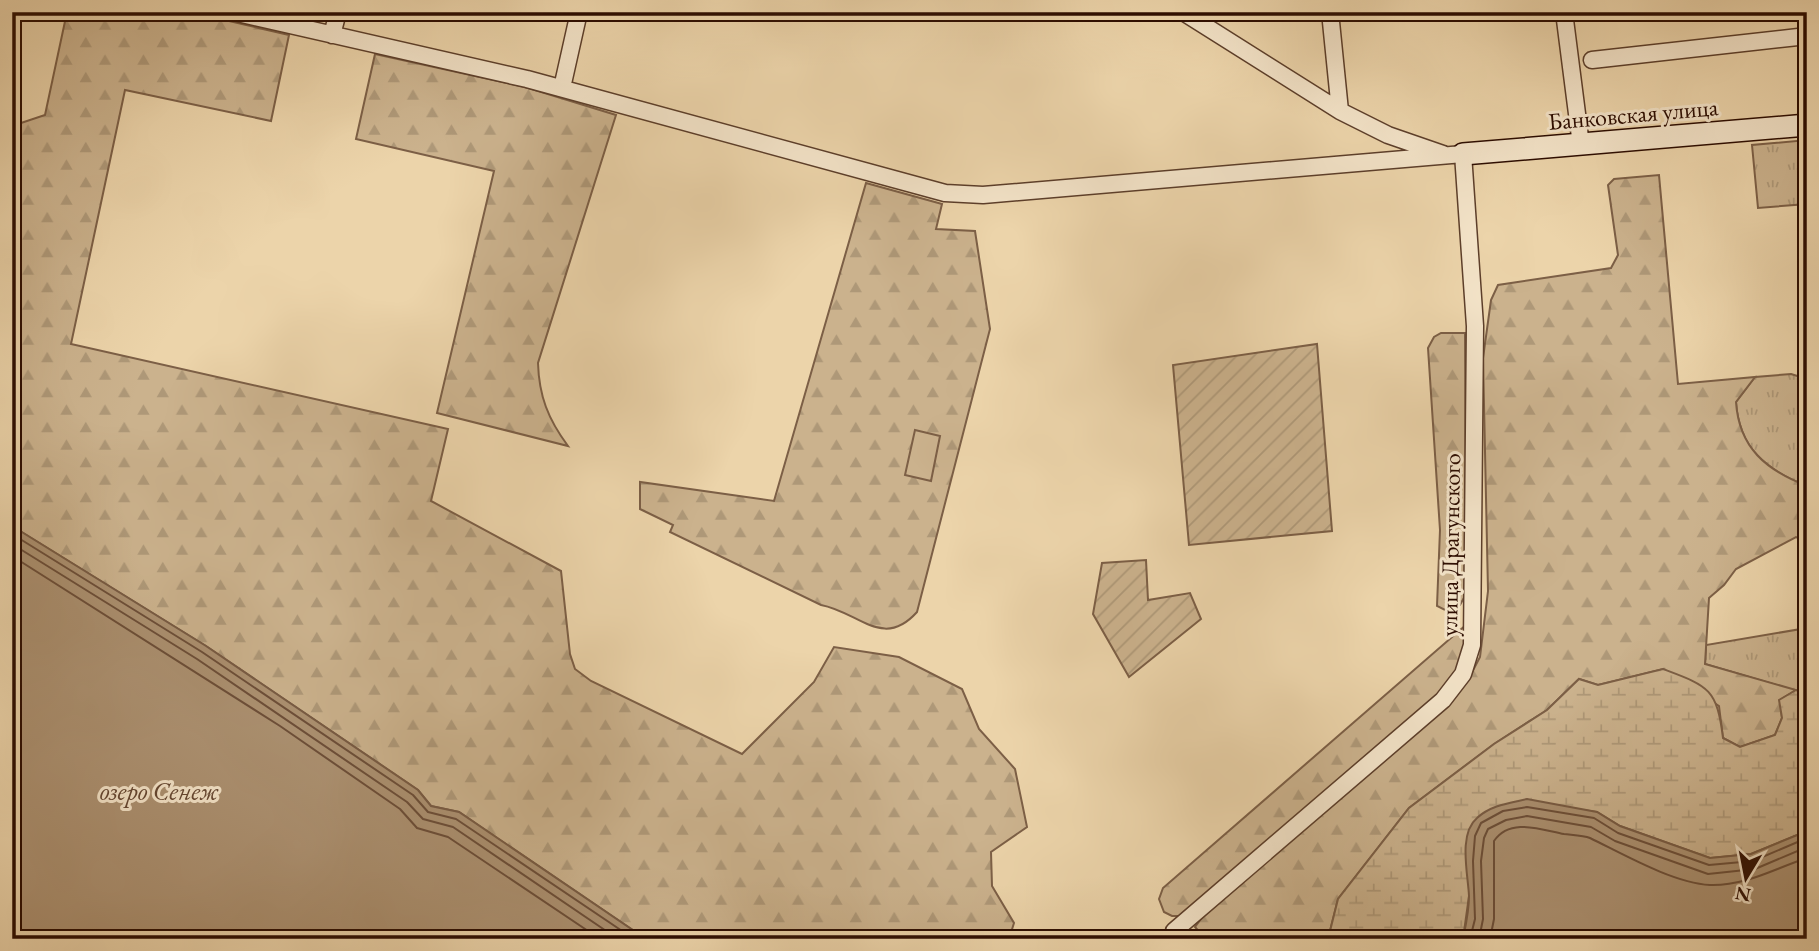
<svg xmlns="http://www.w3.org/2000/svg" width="1819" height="951" font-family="'EB Garamond',serif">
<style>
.grass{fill:url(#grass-tufts);stroke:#7c5f46;stroke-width:2}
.forest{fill:url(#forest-firs);stroke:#7c5f46;stroke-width:2}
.wetland{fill:url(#wetland-marsh);stroke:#7c5f46;stroke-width:2}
.garden{fill:url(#garden-furrows);stroke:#7c5f46;stroke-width:2}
.pitch{fill:#cbb28d;stroke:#7c5f46;stroke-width:2}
.water{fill:#ab9070;stroke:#785b43;stroke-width:2}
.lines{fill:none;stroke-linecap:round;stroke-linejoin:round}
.shore{stroke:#6c4e38;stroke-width:2}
.street-casing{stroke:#5c3e2a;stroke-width:19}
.secondary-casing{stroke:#2c0c00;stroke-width:24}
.street{stroke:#f3e3c8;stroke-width:16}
.secondary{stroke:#f3e3c8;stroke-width:21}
.labels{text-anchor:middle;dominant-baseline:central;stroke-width:6;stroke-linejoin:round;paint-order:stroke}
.street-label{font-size:24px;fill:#2c0c00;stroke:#f3e3c8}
.water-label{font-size:26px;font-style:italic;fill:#654732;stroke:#f3e3c8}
</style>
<defs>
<pattern id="grass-tufts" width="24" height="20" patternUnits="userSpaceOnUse" patternTransform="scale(1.75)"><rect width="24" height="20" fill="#cbb28d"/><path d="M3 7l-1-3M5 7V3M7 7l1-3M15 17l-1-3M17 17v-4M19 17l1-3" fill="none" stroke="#ae9878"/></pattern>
<pattern id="forest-firs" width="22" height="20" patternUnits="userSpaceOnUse" patternTransform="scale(1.75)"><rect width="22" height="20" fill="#cbb28d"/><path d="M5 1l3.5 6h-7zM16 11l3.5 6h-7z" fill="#ae9878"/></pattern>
<pattern id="wetland-marsh" width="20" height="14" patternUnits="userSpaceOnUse" patternTransform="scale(1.75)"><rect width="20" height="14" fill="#cbb28d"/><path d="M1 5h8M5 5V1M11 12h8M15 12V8" fill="none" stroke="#ae9878"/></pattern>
<pattern id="garden-furrows" width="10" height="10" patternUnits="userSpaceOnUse" patternTransform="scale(1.75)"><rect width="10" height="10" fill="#cbb28d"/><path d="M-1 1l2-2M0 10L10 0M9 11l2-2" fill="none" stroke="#ae9878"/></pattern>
</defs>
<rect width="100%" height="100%" fill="#ecd4aa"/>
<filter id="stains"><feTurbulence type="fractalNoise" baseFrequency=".00286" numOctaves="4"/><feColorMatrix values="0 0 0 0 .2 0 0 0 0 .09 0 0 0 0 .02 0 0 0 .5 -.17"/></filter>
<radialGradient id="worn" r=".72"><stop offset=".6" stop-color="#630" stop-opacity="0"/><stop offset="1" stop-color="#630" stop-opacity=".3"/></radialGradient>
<!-- grass -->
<path class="grass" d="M 1807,140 L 1807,204 L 1758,208 L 1752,145 Z
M 1791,374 L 1807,379 L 1807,486 C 1766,470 1739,448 1736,402 L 1755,377 Z
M 1807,628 L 1807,694 L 1705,664 L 1706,645 Z"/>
<!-- forest -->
<path class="forest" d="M 67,12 L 190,12 L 289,35 L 271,121 L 125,90 L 71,344 L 448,429 L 431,501 L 561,571 L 570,654 L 575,669 L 591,681 L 742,754 L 814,682 L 834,647 L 899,657 L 962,689 L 979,729 L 1015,769 L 1027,827 L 991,852 L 992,886 L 1014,923 L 1009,939 L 646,939 L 459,812 L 431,806 L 418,790 L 206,646 L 12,526 L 12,126 L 45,115 Z
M 375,54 L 525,87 L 616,115 L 538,363 C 539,396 548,419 568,446 L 437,413 L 494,171 L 356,139 Z
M 1659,175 L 1678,384 L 1755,377 L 1736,402 C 1739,448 1766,470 1807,486 L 1807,542 L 1796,537 L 1736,569 L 1724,585 L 1709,598 L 1705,664 L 1796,690 L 1780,700 L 1782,718 L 1775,735 L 1740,747 L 1723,738 L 1719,706 L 1663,669 L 1598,685 L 1579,679 L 1547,710 L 1494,744 L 1409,808 L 1338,899 L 1328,939 L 1205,939 L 1195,927 L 1213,903 L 1468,680 L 1480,657 L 1488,591 L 1483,358 L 1491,300 L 1498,285 L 1611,268 L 1618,255 L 1608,185 L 1614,179 Z
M 866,183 L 942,204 L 936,229 L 975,231 L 990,329 L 917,612 C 883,650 859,612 821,605 L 670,532 L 673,525 L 640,509 L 640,482 L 774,501 Z
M 1441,333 L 1465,333 L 1466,594 L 1460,605 L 1445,610 L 1437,606 L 1440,530 L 1428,348 L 1434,337 Z
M 1467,624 L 1465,656 L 1444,689 L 1181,916 L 1172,916 L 1164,912 L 1159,899 L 1163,888 Z"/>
<!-- wetland -->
<path class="wetland" d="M 1663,669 C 1708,686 1717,688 1723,738 L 1740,747 L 1775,735 L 1782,718 L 1779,700 L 1796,690 L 1807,694 L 1807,831 L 1751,854 L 1710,858 L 1620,826 L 1597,812 L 1568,808 L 1469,896 L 1463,939 L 1328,939 L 1338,899 L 1409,808 L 1494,744 L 1547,710 L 1579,679 L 1598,685 Z"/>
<!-- garden -->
<path class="garden" d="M 1317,344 L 1332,531 L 1189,545 L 1173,365 Z
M 1146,560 L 1148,600 L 1190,593 L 1201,619 L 1129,677 L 1093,614 L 1102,563 Z"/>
<!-- pitch -->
<path class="pitch" d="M 915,430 L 940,436 L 931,481 L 905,475 Z"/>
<!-- water -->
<path class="water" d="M 12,526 L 206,646 L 418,790 L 431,806 L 459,812 L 646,939 L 12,939 Z
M 1527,799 L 1597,812 L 1620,826 L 1710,858 L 1751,854 L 1807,831 L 1807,939 L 1463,939 C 1466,924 1469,911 1469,896 C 1468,874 1458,834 1477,818 C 1491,805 1510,803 1527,799 Z"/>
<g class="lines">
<!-- shore -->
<path class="shore" d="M 12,534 L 202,652 L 413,795 L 428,812 L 456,819 L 634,939
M 12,544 L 197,659 L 407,802 L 423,819 L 453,827 L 618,939
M 12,556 L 280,726 L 400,809 L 417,828 L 448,837 L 600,939
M 1470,939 L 1475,919 L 1473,861 L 1475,836 L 1481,823 L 1503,811 L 1527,807 L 1594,818 L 1618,833 L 1709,865 L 1753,861 L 1807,838
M 1479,939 L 1483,919 L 1481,861 L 1484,838 L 1488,829 L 1506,820 L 1527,816 L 1591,827 L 1615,841 L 1708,874 L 1755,869 L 1807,847
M 1490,939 L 1494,919 L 1494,841 C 1510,817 1542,830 1564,834 C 1572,835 1583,835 1590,838 C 1623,854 1673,883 1710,885 C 1746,886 1773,869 1807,858"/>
<defs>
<path id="street" d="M 233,12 L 527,79 L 945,193 L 983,195 L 1463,154 L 1475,326 L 1472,645 L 1463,674 L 1443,700 L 1174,931
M 1183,12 L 1340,111 L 1388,135 L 1443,154
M 1330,12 L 1340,111
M 1564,12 L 1581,145
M 332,35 L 338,12
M 1592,60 L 1807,36
M 562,88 L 579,12"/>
<path id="secondary" d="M 1463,154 L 1807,125"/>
</defs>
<!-- street casing -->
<use href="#street" class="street-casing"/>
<!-- secondary casing -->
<use href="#secondary" class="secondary-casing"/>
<!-- street -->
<use href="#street" class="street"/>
<!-- secondary -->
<use href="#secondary" class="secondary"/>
</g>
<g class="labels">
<!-- street labels -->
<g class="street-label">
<text transform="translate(1633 114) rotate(-5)">Банковская улица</text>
<text transform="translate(1450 545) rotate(-89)">улица Драгунского</text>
</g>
<!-- water labels -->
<g class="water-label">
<text x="159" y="791">озеро Сенеж</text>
</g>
</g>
<!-- margin -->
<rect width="1819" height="951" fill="none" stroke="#ecd4aa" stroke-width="42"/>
<rect x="14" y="14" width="1791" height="923" fill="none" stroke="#2c0c00" stroke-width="3.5"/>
<rect x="21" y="21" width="1777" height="909" fill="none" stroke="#2c0c00" stroke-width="2"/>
<!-- north arrow -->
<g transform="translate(1746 878) rotate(190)" stroke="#f3e3c8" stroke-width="5" paint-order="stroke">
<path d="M0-5L12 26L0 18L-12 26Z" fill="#2c0c00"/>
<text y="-10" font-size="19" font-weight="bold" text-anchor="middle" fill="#2c0c00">N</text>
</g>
<rect width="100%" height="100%" filter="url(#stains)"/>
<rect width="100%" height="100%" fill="url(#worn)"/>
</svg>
